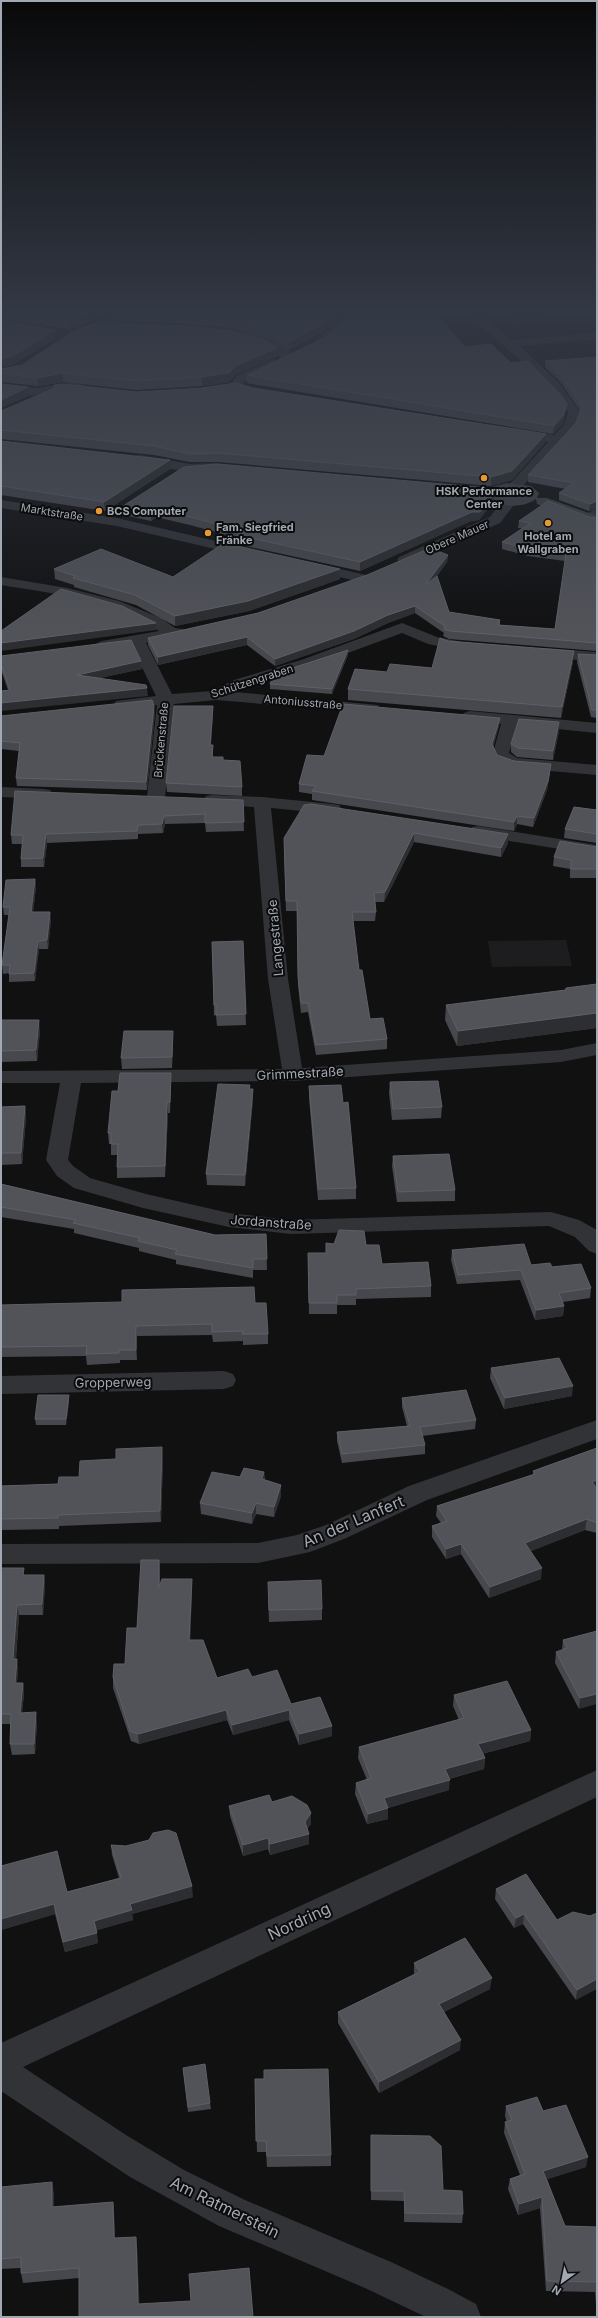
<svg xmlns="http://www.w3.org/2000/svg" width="598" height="2318" font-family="Inter,sans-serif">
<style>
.built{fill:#1d1d1f}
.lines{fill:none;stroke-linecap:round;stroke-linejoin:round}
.street{fill:#323337;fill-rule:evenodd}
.secondary{fill:#404247;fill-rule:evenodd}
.wall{fill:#47484d}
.shaded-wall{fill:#2d2e31}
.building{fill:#515358;stroke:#5d6066}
.poi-dot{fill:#e79a33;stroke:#0c0c0d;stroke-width:1.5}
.labels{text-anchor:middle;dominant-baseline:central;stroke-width:4;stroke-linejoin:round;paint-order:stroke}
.far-poi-label{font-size:11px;font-weight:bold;fill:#a2a9b2;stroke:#0c0c0d}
.far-street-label{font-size:11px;fill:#a2a9b2;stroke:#0c0c0d}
.street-label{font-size:13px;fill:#a2a9b2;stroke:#0c0c0d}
.near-street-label{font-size:16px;fill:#a2a9b2;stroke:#0c0c0d}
</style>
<rect width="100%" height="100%" fill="#111112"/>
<!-- built -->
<path class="built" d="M 566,940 L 572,966 L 492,967 L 488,941 Z"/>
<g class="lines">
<!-- street -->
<path class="street" d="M 129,308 L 145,308 L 76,337 L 72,338 L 66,335 Z
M 353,308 L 365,308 L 325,344 L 317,344 L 315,342 L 317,340 Z
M 461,308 L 473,308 L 512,340 L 597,333 L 597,339 L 520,346 L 560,384 L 580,412 L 574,429 L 519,490 L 509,490 L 507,487 L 548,442 L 510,435 L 509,432 L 515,428 L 554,435 L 564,425 L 568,412 L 561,401 L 537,375 Z
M 238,332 C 260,334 281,338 294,357 L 292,360 L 284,360 L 269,346 L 234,337 L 232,335 L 234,333 Z
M 274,359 L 280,363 L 278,366 L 244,382 L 240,389 L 232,389 L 230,386 L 236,376 Z
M 1,383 C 11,385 22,387 33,388 C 45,389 79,376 88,389 L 82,393 L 63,391 L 34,396 L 1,391 Z
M 140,455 L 190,464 L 217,463 L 224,467 C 215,480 150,465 135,462 L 133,459 L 135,456 Z
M 510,497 L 517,501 L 500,523 L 409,563 L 404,564 L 397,560 L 399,557 L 490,517 L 505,498 Z
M 1,500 L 117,518 L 254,550 L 256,553 L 249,557 L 117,526 L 1,508 Z
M 597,508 L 597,518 L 588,521 L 583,520 L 581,517 Z
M 310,562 L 366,575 L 368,578 L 361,582 L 305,569 L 303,566 Z
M 1,577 L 67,588 L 119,601 L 161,618 L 175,628 L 183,629 L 186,632 L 183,635 L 146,643 L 172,694 L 212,691 L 234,680 L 301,660 L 402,623 L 437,637 L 473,644 L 476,647 L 473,650 L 468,652 L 428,644 L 402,633 L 313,666 L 246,686 L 235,692 L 378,705 L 380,708 L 378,711 L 372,713 L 216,700 L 174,704 L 165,797 L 162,801 L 150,801 L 147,797 L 157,705 L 122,709 L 116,707 L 114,704 L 116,701 L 156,696 L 131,645 L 102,651 L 97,649 L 94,646 L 97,643 L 102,641 L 159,631 C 114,599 54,594 1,585 Z
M 544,648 L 597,652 L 597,662 L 538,656 L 536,653 L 538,650 Z
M 470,711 L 597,723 L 597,733 L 517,725 L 509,753 L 517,758 L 597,765 L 597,775 L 514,768 L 498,763 L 493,753 L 501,724 L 464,719 L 462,716 L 464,713 Z
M 1,787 L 44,789 L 50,790 L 53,794 L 50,798 L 44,799 L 1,797 Z
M 212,795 L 262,797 L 333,804 L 339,805 L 342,809 L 339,813 L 333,814 L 271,808 L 288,979 L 302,1068 L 561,1050 L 597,1043 L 597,1055 L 561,1062 L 293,1081 L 81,1083 L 68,1160 L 73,1166 L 90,1178 L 146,1194 L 229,1213 L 291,1220 L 551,1212 L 579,1220 L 597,1230 L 597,1254 L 589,1251 L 575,1237 L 549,1226 L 291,1234 L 229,1227 L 143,1208 L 74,1188 L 57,1176 L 46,1160 L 60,1083 L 1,1083 L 1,1071 L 282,1069 L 268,979 L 254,807 L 206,804 L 203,800 L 206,796 Z
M 478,826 L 597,845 L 597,855 L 472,835 L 469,831 L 472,827 Z
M 224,1371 L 233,1374 L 236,1380 L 233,1386 L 224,1389 L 1,1394 L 1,1376 Z
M 597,1420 L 597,1439 L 427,1500 L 344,1539 L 310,1552 L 258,1563 L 1,1564 L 1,1544 L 258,1543 L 297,1535 L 326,1525 L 409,1486 Z
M 597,1770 L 597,1797 L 23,2067 L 126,2135 L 184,2170 L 245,2200 L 391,2262 L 448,2289 L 476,2304 L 481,2317 L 426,2317 L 365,2288 L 219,2226 L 130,2177 L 1,2091 L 1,2043 Z"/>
<!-- secondary -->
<path class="secondary" d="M 507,483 L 531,486 L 539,493 L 537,498 L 547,498 L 597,516 L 597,525 L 537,504 L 536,499 C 524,508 498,509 488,495 L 492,487 ZM 508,491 L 525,494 L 513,497 L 502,494 Z"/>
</g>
<!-- wall -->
<path class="wall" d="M 1,308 L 124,308 L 70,329 L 1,319 Z
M 350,308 L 322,332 L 289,350 L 273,340 L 229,328 L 178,323 L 117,322 L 117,315 Z
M 359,308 L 464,308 L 464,312 L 437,315 L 465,347 L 511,363 L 567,404 L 566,412 L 563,424 L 553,434 L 247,383 L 247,375 L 324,338 L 346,322 Z
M 475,308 L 573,308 L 573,315 L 513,322 L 498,309 L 479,311 Z
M 277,356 L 235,375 L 229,382 L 202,386 L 137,390 L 63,382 L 38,386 L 1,382 L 1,369 Z
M 597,357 L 597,508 L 589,511 L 559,500 L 559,493 L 566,489 L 528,482 L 528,475 L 576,423 L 580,411 L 561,383 L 545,367 L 545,361 Z
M 253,388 L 546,434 L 545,443 L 512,480 L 491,486 L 218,462 L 190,462 L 154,455 L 1,439 L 1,441 L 170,469 L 105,511 L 1,495 L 1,411 L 137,392 Z
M 494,494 L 493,502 L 479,520 L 471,521 L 360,571 L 237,544 L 237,538 L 190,525 L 156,517 L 151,521 L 124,515 L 123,506 Z
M 589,517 L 597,518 L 597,651 L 449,639 L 443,636 L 444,633 L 415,613 L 388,623 L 354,639 L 275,666 L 247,645 L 158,665 L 148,645 L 148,638 L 258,613 L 448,555 L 447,562 L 437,576 L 449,612 L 500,620 L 500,625 L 555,629 L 565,561 L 528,556 L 502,549 L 502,542 L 522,528 L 518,528 L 519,521 Z
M 54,569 L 173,577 L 340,569 L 340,579 L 249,611 L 175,626 L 136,605 L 74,587 L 74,585 L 55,579 Z
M 578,654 L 597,655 L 597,718 L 591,717 L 577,662 Z
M 348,655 L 332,694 L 270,689 L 270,684 Z
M 1,656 L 141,661 L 142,669 L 99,678 L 148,696 L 8,690 L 1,670 Z
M 573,662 L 561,718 L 348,700 L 348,689 L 387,672 L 432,668 Z
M 213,706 L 213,714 L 211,745 L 213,753 L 213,757 L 223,757 L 223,760 L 242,787 L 242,796 L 167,792 L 166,783 Z
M 155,714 L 147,790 L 17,786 L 16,778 L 19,751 L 1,749 L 1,716 Z
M 500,718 L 499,726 L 493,747 L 497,755 L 550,773 L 547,790 L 533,827 L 517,824 L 514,831 L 312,800 L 312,794 L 299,792 L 299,784 L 324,756 Z
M 559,731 L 553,760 L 517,757 L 511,752 L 511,744 Z
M 243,800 L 244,831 L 206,832 L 205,823 L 165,824 L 163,833 L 138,834 L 138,839 L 47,843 L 44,867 L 21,867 L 21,859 L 22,844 L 12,844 L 11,835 Z
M 304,805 L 508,843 L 501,857 L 414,842 L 384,902 L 375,902 L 376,912 L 375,921 L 353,921 L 359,970 L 370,1019 L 387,1039 L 387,1049 L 316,1055 L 308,1012 L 301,1013 L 298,985 L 297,911 L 286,911 L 284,847 Z
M 597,810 L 597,843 L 564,838 L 565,829 Z
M 597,847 L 597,878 L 570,878 L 570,869 L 553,866 L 554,857 Z
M 35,879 L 36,887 L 33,912 L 51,920 L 48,949 L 39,949 L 35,981 L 9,982 L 9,973 L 3,974 L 2,965 L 9,915 L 4,915 L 3,907 Z
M 243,941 L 246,1025 L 217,1026 L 216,1015 L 214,1016 L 212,942 Z
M 597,984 L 597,1028 L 457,1046 L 445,1020 L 446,1005 L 565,990 L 566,988 Z
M 1,1026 L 40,1031 L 37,1061 L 1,1062 Z
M 173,1042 L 172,1068 L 122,1069 L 121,1058 Z
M 171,1073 L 171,1084 L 170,1113 L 168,1113 L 165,1177 L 117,1178 L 117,1155 L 111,1155 L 111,1144 L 109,1144 L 108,1133 L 118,1091 Z
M 390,1082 L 442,1107 L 441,1118 L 392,1120 L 389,1093 Z
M 250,1085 L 250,1089 L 253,1089 L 253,1099 L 245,1186 L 207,1185 L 206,1174 Z
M 309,1086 L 356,1188 L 356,1199 L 318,1200 L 309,1098 Z
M 25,1106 L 26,1118 L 22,1164 L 1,1165 L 1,1107 Z
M 393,1156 L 455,1190 L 455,1201 L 397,1202 L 392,1166 Z
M 1,1184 L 215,1235 L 266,1234 L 267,1270 L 253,1270 L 253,1278 L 176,1264 L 176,1260 L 139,1251 L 139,1248 L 74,1233 L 74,1229 L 1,1217 Z
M 334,1244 L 366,1245 L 382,1264 L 431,1286 L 431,1297 L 356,1299 L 356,1305 L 337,1305 L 337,1314 L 309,1314 L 308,1253 L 326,1253 Z
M 452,1250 L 531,1265 L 552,1267 L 591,1288 L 590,1298 L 563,1302 L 564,1306 L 563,1316 L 535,1320 L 520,1280 L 457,1284 L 451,1260 Z
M 255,1303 L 268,1334 L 268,1344 L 243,1345 L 243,1341 L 213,1342 L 212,1335 L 137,1336 L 137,1360 L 120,1360 L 120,1363 L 87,1365 L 86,1356 L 1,1357 L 1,1305 Z
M 491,1368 L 572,1396 L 504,1409 L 490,1378 Z
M 69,1395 L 69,1401 L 66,1425 L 36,1425 L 35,1419 Z
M 402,1398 L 476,1420 L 475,1429 L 422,1436 L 425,1445 L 425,1454 L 342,1463 L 337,1441 L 337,1432 L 407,1426 L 402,1407 Z
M 597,1448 L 597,1533 L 585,1530 L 530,1551 L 541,1579 L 489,1598 L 461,1554 L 446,1559 L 432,1537 L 432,1526 L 441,1523 L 436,1516 L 437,1506 L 533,1475 L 533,1471 Z
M 163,1458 L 161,1522 L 59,1526 L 59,1529 L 1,1530 L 1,1486 L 58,1484 L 79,1477 Z
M 264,1472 L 265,1480 L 281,1496 L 274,1517 L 256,1514 L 252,1524 L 201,1514 L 200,1503 L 240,1477 Z
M 159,1560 L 160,1571 L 160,1585 L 192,1579 L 192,1589 L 190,1640 L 217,1678 L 252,1677 L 291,1704 L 332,1736 L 299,1745 L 289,1720 L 233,1735 L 227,1720 L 139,1744 L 131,1741 L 113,1688 L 113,1677 L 125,1664 Z
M 1,1568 L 25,1575 L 44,1575 L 45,1585 L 43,1615 L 19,1615 L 16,1659 L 18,1669 L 17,1683 L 23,1683 L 24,1694 L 22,1713 L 37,1723 L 35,1754 L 12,1755 L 10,1744 L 11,1724 L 1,1724 Z
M 268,1593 L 322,1609 L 322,1620 L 269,1622 Z
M 597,1631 L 579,1709 L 555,1663 L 556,1652 L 562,1650 L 563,1640 Z
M 454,1695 L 531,1730 L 530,1741 L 482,1754 L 485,1758 L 484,1769 L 449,1779 L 449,1790 L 388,1808 L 388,1819 L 367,1824 L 355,1794 L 356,1783 L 367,1780 L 358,1758 L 359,1747 L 459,1720 L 453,1706 Z
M 272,1802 L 311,1824 L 307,1829 L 309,1844 L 270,1855 L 268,1849 L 243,1856 L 230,1816 L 229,1806 Z
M 111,1845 L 193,1897 L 132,1914 L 133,1920 L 96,1930 L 98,1943 L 65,1952 L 55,1914 L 1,1930 L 1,1866 L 67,1892 L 119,1878 L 112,1855 Z
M 496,1889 L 557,1920 L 590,1916 L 576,2000 L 523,1924 L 514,1928 L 495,1899 Z
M 414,1963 L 490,1989 L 444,2012 L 460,2050 L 379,2093 L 338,2023 L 338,2012 L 414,1974 Z
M 183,2068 L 210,2103 L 211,2109 L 188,2112 Z
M 255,2079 L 264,2079 L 331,2155 L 331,2166 L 267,2167 L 266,2152 L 257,2152 Z
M 506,2106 L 543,2111 L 586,2167 L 547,2179 L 565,2226 L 597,2227 L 597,2317 L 595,2292 L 546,2291 L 540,2208 L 518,2215 L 508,2189 L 510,2179 L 520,2175 L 504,2133 L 505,2122 L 507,2122 L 505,2116 Z
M 371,2135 L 443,2190 L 463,2214 L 462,2223 L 404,2222 L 404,2201 L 371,2200 Z
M 1,2187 L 54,2193 L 54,2207 L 113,2202 L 114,2213 L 115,2238 L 137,2247 L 139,2304 L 253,2317 L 79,2317 L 79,2278 L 23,2283 L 21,2273 L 21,2268 L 1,2269 Z"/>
<!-- shaded-wall -->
<path class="shaded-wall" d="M 104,308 L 124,308 L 70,329 L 69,322 Z
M 341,308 L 350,308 L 322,332 L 289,350 L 289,342 Z
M 431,308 L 464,308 L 464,312 L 431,316 Z
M 479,308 L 498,308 L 498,309 L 479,311 Z
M 567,308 L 573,308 L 573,315 L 513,322 L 514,314 Z
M 55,330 L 56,338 L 13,365 L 1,367 L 1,359 Z
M 277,348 L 277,356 L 235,375 L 229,382 L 202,386 L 202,377 L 235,366 Z
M 63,373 L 63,382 L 38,386 L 37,378 Z
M 28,387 L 29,396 L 1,408 L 1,400 Z
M 567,404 L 566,412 L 563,424 L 553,434 L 554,426 Z
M 546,434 L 545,443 L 512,480 L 491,486 L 491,477 Z
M 170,460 L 170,469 L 105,511 L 104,502 Z
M 494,494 L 493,502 L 479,520 L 471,521 L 360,571 L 360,562 Z
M 597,501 L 597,508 L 589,511 L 590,504 Z
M 156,509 L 156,517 L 151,521 L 151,512 Z
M 448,555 L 447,562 L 425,591 L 426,584 Z
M 340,569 L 340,579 L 249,611 L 175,626 L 175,616 Z
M 415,606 L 415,613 L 388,623 L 354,639 L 275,666 L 275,659 L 388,615 Z
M 156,623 L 156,630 L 1,651 L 1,643 Z
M 247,637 L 247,645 L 158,665 L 158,657 Z
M 348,650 L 348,655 L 332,694 L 332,689 Z
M 574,651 L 573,662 L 561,718 L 562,707 Z
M 141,661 L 142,669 L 78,683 L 77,675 Z
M 147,688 L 148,696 L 1,711 L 1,703 Z
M 154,706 L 155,714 L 147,790 L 146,782 Z
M 213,706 L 213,714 L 210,753 L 210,745 Z
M 500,718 L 499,726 L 492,753 L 492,744 Z
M 559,722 L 559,731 L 553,760 L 553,751 Z
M 551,764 L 547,790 L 533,827 L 534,818 Z
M 164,816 L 165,824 L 163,833 L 162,824 Z
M 517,816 L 517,824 L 514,831 L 514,822 Z
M 414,833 L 414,842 L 384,902 L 385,892 Z
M 46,834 L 47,843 L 44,867 L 43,858 Z
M 508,834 L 508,843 L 501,857 L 501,848 Z
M 35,879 L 36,887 L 32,921 L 31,912 Z
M 50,912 L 51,920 L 48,949 L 47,940 Z
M 38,941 L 39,949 L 35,981 L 34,973 Z
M 597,1013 L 597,1028 L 457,1046 L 458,1031 Z
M 39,1020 L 40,1031 L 37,1061 L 36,1050 Z
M 173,1031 L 173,1042 L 172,1068 L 172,1057 Z
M 171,1073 L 171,1084 L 170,1113 L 170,1102 Z
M 253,1089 L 253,1099 L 245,1186 L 245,1175 Z
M 167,1102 L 168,1113 L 165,1177 L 165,1166 Z
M 25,1106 L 26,1118 L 22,1164 L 21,1153 Z
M 564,1306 L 563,1316 L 535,1320 L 536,1310 Z
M 136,1326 L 137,1336 L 137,1360 L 136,1350 Z
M 573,1386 L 572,1396 L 504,1409 L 505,1398 Z
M 69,1395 L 69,1401 L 66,1425 L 66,1419 Z
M 162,1447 L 163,1458 L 161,1522 L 160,1511 Z
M 264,1472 L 265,1483 L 262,1479 Z
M 597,1480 L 597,1489 L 592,1482 Z
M 281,1485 L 281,1496 L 274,1517 L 274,1507 Z
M 256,1503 L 256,1514 L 252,1524 L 252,1513 Z
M 587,1519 L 585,1530 L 524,1554 L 525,1543 Z
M 461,1544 L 461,1554 L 446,1559 L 446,1549 Z
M 159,1560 L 160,1571 L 159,1597 Z
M 542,1568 L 541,1579 L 489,1598 L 490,1587 Z
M 44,1575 L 45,1585 L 43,1615 L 42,1604 Z
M 192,1579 L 192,1589 L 190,1650 L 189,1640 Z
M 17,1605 L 19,1615 L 15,1669 L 13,1659 Z
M 17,1659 L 18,1669 L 16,1694 L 15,1683 Z
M 23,1683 L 24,1694 L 21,1723 L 20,1713 Z
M 597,1694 L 597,1704 L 579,1709 L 580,1698 Z
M 226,1710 L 227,1720 L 139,1744 L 138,1734 Z
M 289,1710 L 289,1720 L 233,1735 L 232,1725 Z
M 36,1712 L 37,1723 L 35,1754 L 34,1744 Z
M 332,1726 L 332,1736 L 299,1745 L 299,1734 Z
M 531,1730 L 530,1741 L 477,1755 L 478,1744 Z
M 485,1758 L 484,1769 L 444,1780 L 445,1769 Z
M 450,1780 L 449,1790 L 384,1809 L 384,1798 Z
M 388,1808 L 388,1819 L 367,1824 L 368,1814 Z
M 311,1813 L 311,1824 L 305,1833 L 305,1822 Z
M 309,1834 L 309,1844 L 270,1855 L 270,1844 Z
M 268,1838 L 268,1849 L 243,1856 L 243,1845 Z
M 192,1886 L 193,1897 L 132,1914 L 133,1920 L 95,1931 L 94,1921 L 130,1904 Z
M 54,1904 L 55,1914 L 1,1930 L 1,1919 Z
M 524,1914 L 523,1924 L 514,1928 L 516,1918 Z
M 97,1933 L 98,1943 L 65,1952 L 63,1942 Z
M 492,1978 L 490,1989 L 438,2015 L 439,2004 Z
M 597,1979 L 597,1989 L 576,2000 L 577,1990 Z
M 461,2040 L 460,2050 L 379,2093 L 379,2082 Z
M 588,2157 L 586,2167 L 542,2181 L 543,2171 Z
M 52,2182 L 54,2193 L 54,2218 L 52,2207 Z
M 542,2197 L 540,2208 L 518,2215 L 519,2204 Z
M 113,2202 L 114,2213 L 115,2249 L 114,2238 Z
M 136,2237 L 137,2247 L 140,2314 L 138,2304 Z"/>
<!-- building -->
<path class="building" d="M 1,308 L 104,308 L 69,322 L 1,311 Z
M 130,308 L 341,308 L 322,324 L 289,342 L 273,332 L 229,320 L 178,315 L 117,315 Z
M 359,308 L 431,308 L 465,347 L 491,344 L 511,363 L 528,361 L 560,394 L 567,404 L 563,416 L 554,426 L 247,375 L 324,338 L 346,322 Z
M 507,308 L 567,308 L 514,314 Z
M 1,320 L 55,330 L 13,356 L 1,359 Z
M 97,323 L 186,326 L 228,330 L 265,340 L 277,348 L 235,366 L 229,373 L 202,377 L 137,381 L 63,373 L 37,378 L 1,373 L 1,369 L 22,365 L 74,331 Z
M 597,357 L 597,501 L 590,504 L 559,493 L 574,483 L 528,475 L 576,423 L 582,406 L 562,377 L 545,361 Z
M 236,383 L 253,388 L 546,434 L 512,471 L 491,477 L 218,453 L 190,454 L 154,446 L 1,430 L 1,411 L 53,389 L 55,385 L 62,384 L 137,392 L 202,388 Z
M 1,384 L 28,387 L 1,400 Z
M 1,441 L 170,460 L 104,502 L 1,486 Z
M 218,464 L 488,488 L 494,494 L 480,512 L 472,512 L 360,562 L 237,535 L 243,531 L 190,517 L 156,509 L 151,512 L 123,506 L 184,467 Z
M 548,501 L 589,517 L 597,518 L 597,643 L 450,631 L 444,629 L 445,626 L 415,606 L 388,615 L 354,631 L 275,659 L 247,637 L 158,657 L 148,638 L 258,613 L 367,575 L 430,548 L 448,555 L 426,584 L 437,576 L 449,612 L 500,620 L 498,625 L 555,629 L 566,554 L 528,549 L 502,542 L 531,523 L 519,521 Z
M 224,543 L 340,569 L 248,601 L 175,616 L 135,595 L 73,578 L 75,576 L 54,569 L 101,549 L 173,577 Z
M 61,589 L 122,606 L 156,623 L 1,643 L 1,631 Z
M 440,638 L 448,641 L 574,651 L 562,707 L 348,689 L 355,669 L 387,672 L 390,664 L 432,668 Z
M 131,640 L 141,661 L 77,675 L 146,685 L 147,688 L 1,703 L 1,691 L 10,690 L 1,664 L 1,656 Z
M 348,650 L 332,689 L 270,684 L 274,674 Z
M 578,654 L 597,655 L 597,710 L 592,710 Z
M 152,700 L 154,706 L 146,782 L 16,778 L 20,743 L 1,741 L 1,716 Z
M 343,704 L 500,718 L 492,744 L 497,755 L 514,761 L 551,764 L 548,781 L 534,818 L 517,816 L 514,822 L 312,791 L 316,786 L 299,784 L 307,755 L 324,756 Z
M 174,706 L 213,706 L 210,745 L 213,745 L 212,757 L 223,757 L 223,760 L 240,761 L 242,787 L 166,783 Z
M 519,719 L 559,722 L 553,751 L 518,748 L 511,744 Z
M 15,791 L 243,800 L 244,822 L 205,823 L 205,814 L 164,816 L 162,824 L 138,825 L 137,831 L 46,834 L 43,858 L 21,859 L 23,835 L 11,835 Z
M 311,804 L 508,834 L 501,848 L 414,833 L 385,892 L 374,893 L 376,912 L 352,912 L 359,970 L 362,970 L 370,1019 L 383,1018 L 387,1039 L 316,1045 L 308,1003 L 301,1003 L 298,976 L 297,901 L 286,901 L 284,838 L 304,805 Z
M 574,807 L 597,810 L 597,834 L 565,829 Z
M 560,841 L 597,847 L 597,869 L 571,869 L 571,860 L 554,857 Z
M 35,879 L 31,912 L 50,912 L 47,940 L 38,941 L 34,973 L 9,974 L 10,965 L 2,965 L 10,907 L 3,907 L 6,880 Z
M 243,941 L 246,1014 L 216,1015 L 216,1005 L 214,1005 L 212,942 Z
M 597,984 L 597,1013 L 458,1031 L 446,1005 L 566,990 L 566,988 Z
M 2,1020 L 39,1020 L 36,1050 L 1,1051 L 1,1026 Z
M 124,1031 L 173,1031 L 172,1057 L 121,1058 Z
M 120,1073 L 171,1073 L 170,1102 L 167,1102 L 165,1166 L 117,1167 L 118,1144 L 111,1144 L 111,1133 L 108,1133 L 112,1091 L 118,1091 Z
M 438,1081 L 442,1107 L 393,1109 L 390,1082 Z
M 218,1084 L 250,1085 L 249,1089 L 253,1089 L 245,1175 L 206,1174 Z
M 341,1085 L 343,1103 L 348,1102 L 356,1188 L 318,1189 L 309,1086 Z
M 25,1106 L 21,1153 L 1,1153 L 1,1107 Z
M 449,1154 L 455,1190 L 398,1192 L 393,1156 Z
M 1,1184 L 215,1235 L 266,1234 L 267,1259 L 253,1259 L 253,1268 L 175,1254 L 177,1250 L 138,1241 L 140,1238 L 73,1223 L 76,1220 L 1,1207 Z
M 339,1230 L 364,1231 L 366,1245 L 379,1245 L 382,1264 L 428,1262 L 431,1286 L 356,1289 L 356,1295 L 337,1295 L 337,1303 L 309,1303 L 308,1253 L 326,1253 L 326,1243 L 334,1244 Z
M 524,1244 L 531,1265 L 550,1263 L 552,1267 L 581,1264 L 591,1288 L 559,1293 L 564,1306 L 536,1310 L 521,1270 L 458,1275 L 452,1250 Z
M 254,1287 L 255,1303 L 266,1303 L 268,1334 L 242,1334 L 243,1331 L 212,1332 L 212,1324 L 136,1326 L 136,1350 L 119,1350 L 119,1353 L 86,1354 L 87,1346 L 1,1347 L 1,1305 L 122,1302 L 122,1290 Z
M 559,1358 L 573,1386 L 505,1398 L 491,1368 Z
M 466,1390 L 476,1420 L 420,1427 L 425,1445 L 342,1454 L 337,1432 L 410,1426 L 402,1398 Z
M 38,1395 L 69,1395 L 66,1419 L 35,1419 Z
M 162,1447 L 160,1511 L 58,1515 L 58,1518 L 1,1519 L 1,1486 L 58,1484 L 59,1477 L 79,1477 L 80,1461 L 116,1459 L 116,1449 Z
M 597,1448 L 597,1480 L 592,1482 L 597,1489 L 597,1523 L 587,1519 L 525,1543 L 542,1568 L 490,1587 L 461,1544 L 446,1549 L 432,1526 L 447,1521 L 437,1506 L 535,1474 L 533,1471 Z
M 244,1468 L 264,1472 L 262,1479 L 281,1485 L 274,1507 L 256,1503 L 252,1513 L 200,1503 L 212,1472 L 240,1477 Z
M 141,1560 L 159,1560 L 159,1587 L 162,1579 L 192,1579 L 189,1640 L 203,1640 L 217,1678 L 248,1669 L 252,1677 L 277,1670 L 291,1704 L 320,1697 L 332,1726 L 299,1734 L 289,1710 L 232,1725 L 226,1710 L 138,1734 L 130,1731 L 113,1677 L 114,1664 L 125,1664 L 127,1628 L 137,1628 Z
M 1,1568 L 24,1568 L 23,1575 L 44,1575 L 42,1604 L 17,1605 L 13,1659 L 17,1659 L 15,1683 L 23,1683 L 20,1713 L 36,1712 L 34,1744 L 10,1744 L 11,1714 L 1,1714 Z
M 321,1580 L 322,1609 L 269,1610 L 268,1582 Z
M 597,1631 L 597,1694 L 580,1698 L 556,1652 L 567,1648 L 563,1640 Z
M 507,1681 L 531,1730 L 478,1744 L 485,1758 L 445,1769 L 450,1780 L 384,1798 L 388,1808 L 368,1814 L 356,1783 L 371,1778 L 359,1747 L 464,1718 L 454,1695 Z
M 269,1795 L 272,1802 L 292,1796 L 307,1805 L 311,1813 L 305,1822 L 309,1834 L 270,1844 L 268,1838 L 243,1845 L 229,1806 Z
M 168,1830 L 176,1833 L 192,1886 L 130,1904 L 132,1910 L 94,1921 L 97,1933 L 63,1942 L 54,1904 L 1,1919 L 1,1866 L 57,1851 L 67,1892 L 121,1878 L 111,1845 L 126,1846 L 149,1840 L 153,1833 Z
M 526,1874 L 557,1920 L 573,1912 L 590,1916 L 597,1913 L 597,1979 L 577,1990 L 524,1914 L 516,1918 L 496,1889 Z
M 465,1938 L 492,1978 L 439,2004 L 461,2040 L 379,2082 L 338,2012 L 420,1972 L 414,1963 Z
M 205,2064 L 210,2103 L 188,2107 L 183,2068 Z
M 328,2069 L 331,2155 L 267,2156 L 266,2141 L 256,2141 L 255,2079 L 264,2079 L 264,2070 Z
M 537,2097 L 543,2111 L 566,2105 L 588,2157 L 543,2171 L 565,2226 L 597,2227 L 597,2286 L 597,2282 L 547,2281 L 542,2197 L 519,2204 L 510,2179 L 525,2174 L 505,2122 L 512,2120 L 506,2106 Z
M 371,2135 L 430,2136 L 441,2146 L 443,2190 L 462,2191 L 463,2214 L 405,2213 L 404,2191 L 371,2191 Z
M 52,2182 L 52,2207 L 113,2202 L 114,2238 L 136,2237 L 138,2304 L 191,2301 L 189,2274 L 249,2268 L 253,2317 L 79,2317 L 79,2268 L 21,2273 L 21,2257 L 1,2259 L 1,2187 Z"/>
<!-- sky -->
<linearGradient id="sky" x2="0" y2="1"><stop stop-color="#09090a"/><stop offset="0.49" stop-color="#323844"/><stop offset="1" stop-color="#323844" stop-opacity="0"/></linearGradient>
<rect width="598" height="633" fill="url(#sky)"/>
<!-- markers -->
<g class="poi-dot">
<circle cx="484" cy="478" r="4"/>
<circle cx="99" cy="511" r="4"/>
<circle cx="548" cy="523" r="4"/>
<circle cx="208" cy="533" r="4"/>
</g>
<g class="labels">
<!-- far-poi labels -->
<g class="far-poi-label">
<text x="484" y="491">HSK Performance<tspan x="484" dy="13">Center</tspan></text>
<text x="107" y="511" text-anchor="start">BCS Computer</text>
<text x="216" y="527" text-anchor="start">Fam. Siegfried<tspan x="216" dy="13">Fränke</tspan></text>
<text x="548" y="536">Hotel am<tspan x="548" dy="13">Wallgraben</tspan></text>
</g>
<!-- far-street labels -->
<g class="far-street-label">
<text transform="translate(52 512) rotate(9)">Marktstraße</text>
<text transform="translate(457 537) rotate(-24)">Obere Mauer</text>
<text transform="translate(252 681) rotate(-18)">Schützengraben</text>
<text transform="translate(303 702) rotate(5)">Antoniusstraße</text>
<text transform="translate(161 740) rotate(-85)">Brückenstraße</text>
</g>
<!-- street labels -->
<g class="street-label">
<text transform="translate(275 938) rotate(-95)">Langestraße</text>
<text transform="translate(300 1073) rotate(-3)">Grimmestraße</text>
<text transform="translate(271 1222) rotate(4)">Jordanstraße</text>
<text transform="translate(113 1382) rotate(-1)">Gropperweg</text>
</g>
<!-- near-street labels -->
<g class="near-street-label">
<text transform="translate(353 1521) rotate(-23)">An der Lanfert</text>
<text transform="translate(299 1921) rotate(-25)">Nordring</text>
<text transform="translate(225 2207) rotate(26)">Am Ratmerstein</text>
</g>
</g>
<!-- border -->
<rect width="598" height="2318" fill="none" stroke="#a2a9b2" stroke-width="4"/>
<!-- north arrow -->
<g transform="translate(562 2282) rotate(213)" stroke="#0c0c0d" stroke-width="3" paint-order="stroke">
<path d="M0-3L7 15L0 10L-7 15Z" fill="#a2a9b2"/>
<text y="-6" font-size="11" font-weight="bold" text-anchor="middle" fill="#a2a9b2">N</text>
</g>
</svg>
